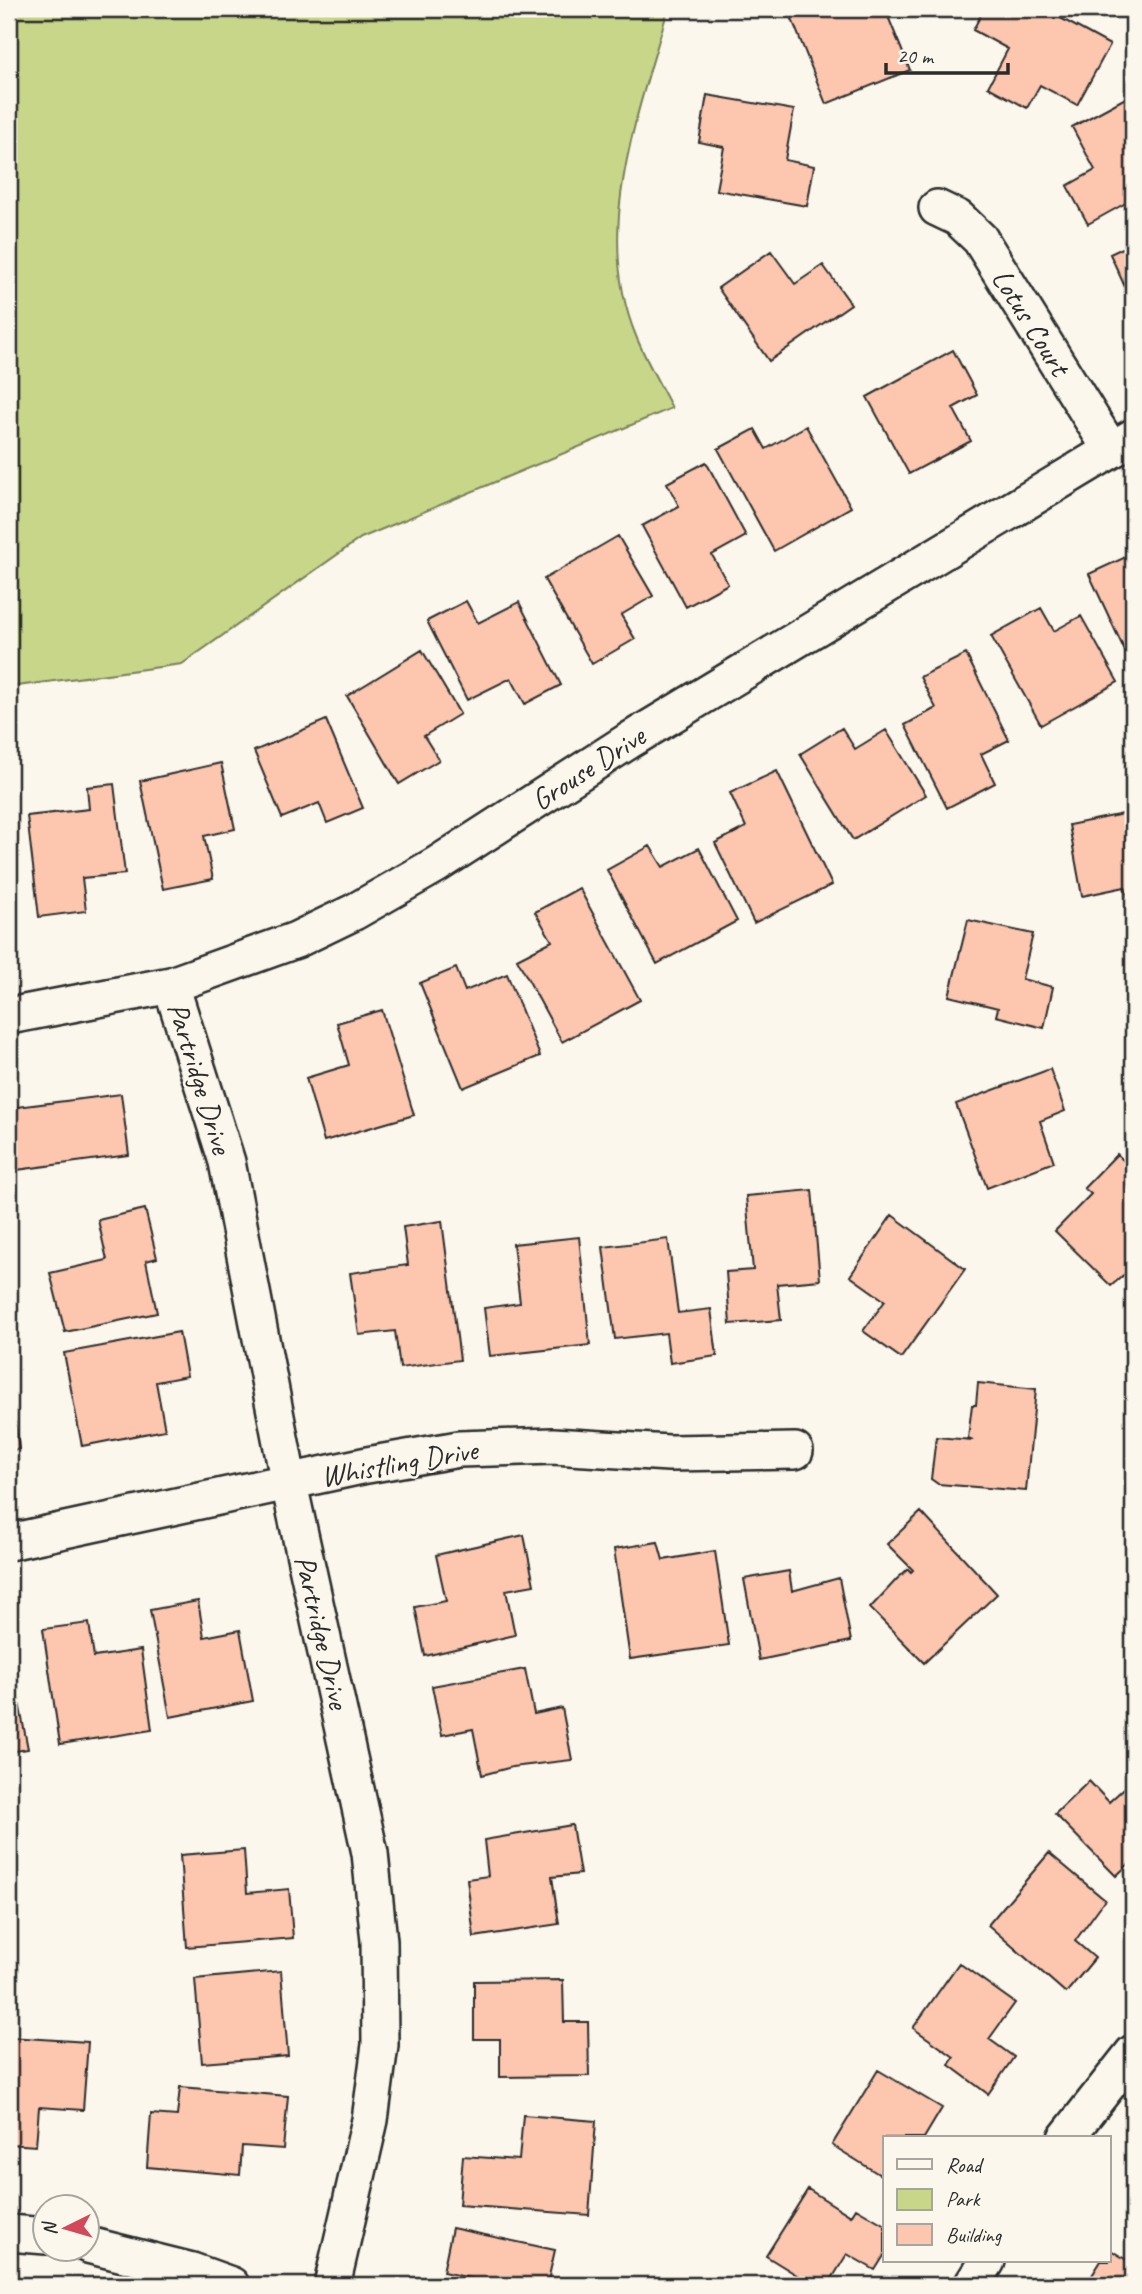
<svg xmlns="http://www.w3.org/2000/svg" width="1142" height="2294" font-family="Caveat,sans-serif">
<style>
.green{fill:#c8d689;stroke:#7a805a;stroke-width:2}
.building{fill:#fcc6af;stroke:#2b2b2b;stroke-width:2}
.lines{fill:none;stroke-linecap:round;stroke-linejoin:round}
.minor-casing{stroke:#2b2b2b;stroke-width:40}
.minor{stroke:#fbf7ec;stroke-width:35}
.labels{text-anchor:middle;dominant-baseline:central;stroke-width:5;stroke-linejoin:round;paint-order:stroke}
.street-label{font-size:30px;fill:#2b2b2b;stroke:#fbf7ec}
</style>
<rect width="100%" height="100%" fill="#fbf7ec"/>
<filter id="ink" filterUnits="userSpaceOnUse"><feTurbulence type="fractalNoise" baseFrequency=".0143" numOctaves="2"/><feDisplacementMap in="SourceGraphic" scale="14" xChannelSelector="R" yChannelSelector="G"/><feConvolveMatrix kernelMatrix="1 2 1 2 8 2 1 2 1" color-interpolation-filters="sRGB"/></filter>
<g filter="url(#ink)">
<!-- green -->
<path class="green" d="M 9,9 L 668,9 C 639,112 592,230 636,336 C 646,361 660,384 672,408 L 361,538 L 182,664 L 9,687 Z"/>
<!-- building -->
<path class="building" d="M 788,9 L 885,9 L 910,70 L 826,104 Z
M 984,9 L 1044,9 L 1110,45 L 1077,105 L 1040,85 L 1027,108 L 988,87 L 1008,49 L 973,30 Z
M 1133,94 L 1133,199 L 1088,224 L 1067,186 L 1095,170 L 1072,127 Z
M 707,95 L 794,110 L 785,160 L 814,166 L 807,206 L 716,190 L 724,147 L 699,142 Z
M 1133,243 L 1133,297 L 1130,298 L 1110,254 Z
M 771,251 L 795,284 L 823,265 L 851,304 L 769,361 L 718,288 Z
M 953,350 L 977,395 L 953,408 L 971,441 L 909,474 L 867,397 Z
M 806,426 L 851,507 L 774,551 L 718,449 L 755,429 L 766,449 Z
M 706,462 L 746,536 L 712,555 L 728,584 L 686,607 L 642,526 L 679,506 L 667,483 Z
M 618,536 L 653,596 L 621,615 L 635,639 L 592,664 L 544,579 Z
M 1130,555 L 1133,562 L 1133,660 L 1130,662 L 1089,574 Z
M 466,601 L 478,623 L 519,602 L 561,685 L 525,704 L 511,678 L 467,700 L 427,621 Z
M 1041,608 L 1054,631 L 1081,616 L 1118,682 L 1041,725 L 991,636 Z
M 422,650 L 460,714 L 424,736 L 439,760 L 399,784 L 347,696 Z
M 966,654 L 1009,740 L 981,754 L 995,783 L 947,808 L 905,725 L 936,708 L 920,677 Z
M 326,720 L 363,808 L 327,823 L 319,803 L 282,818 L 254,751 Z
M 842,728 L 855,749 L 886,730 L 926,795 L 853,840 L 800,754 Z
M 221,763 L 235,829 L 204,836 L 213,879 L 163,889 L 140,781 Z
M 777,771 L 832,885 L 754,923 L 715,843 L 746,827 L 730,793 Z
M 114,784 L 125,874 L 82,878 L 86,911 L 39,917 L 27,816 L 89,809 L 87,787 Z
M 1133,812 L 1133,915 L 1132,916 L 1125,887 L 1082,896 L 1069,825 Z
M 650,846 L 663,867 L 699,848 L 737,921 L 657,964 L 607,870 Z
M 579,888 L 640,1000 L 562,1042 L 517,959 L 552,941 L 535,912 Z
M 968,920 L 1033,934 L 1022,979 L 1053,987 L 1044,1028 L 996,1016 L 998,1008 L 949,996 Z
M 456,968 L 465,991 L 507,974 L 540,1056 L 463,1088 L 420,983 Z
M 382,1010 L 414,1115 L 324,1141 L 306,1078 L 349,1065 L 337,1023 Z
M 1050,1069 L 1065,1111 L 1040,1121 L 1054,1162 L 987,1188 L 956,1104 Z
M 121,1094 L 129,1155 L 9,1171 L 9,1108 Z
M 1117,1154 L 1133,1170 L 1133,1202 L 1128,1207 L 1133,1212 L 1133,1267 L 1111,1286 L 1055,1231 L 1091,1194 L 1084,1188 Z
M 812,1190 L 820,1280 L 777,1284 L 781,1320 L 730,1324 L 726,1272 L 753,1270 L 746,1196 Z
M 145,1209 L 157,1258 L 146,1261 L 157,1313 L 65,1332 L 50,1273 L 107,1260 L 98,1220 Z
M 892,1215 L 965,1269 L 901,1358 L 863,1331 L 885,1301 L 850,1276 Z
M 442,1221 L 460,1360 L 400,1368 L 395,1331 L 359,1335 L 350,1273 L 408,1265 L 403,1227 Z
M 579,1237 L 590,1345 L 490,1356 L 484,1308 L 520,1303 L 513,1244 Z
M 668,1239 L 678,1313 L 711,1309 L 717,1356 L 670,1363 L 666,1333 L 615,1339 L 603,1247 Z
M 179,1332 L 187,1376 L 156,1382 L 165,1430 L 82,1446 L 64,1353 Z
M 978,1383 L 1036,1389 L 1026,1491 L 938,1484 L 931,1479 L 936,1437 L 973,1440 L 968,1438 L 970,1421 L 972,1405 L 976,1405 Z
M 12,1398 L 19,1449 L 9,1451 L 9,1399 Z
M 921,1512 L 997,1594 L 924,1663 L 870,1608 L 897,1579 L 908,1569 L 911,1572 L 913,1570 L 887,1544 Z
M 524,1535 L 534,1585 L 506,1590 L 515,1635 L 425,1656 L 415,1607 L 446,1601 L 436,1555 Z
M 658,1542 L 663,1560 L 715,1551 L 729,1645 L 630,1659 L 614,1549 Z
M 789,1571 L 792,1591 L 839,1578 L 851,1641 L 759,1660 L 744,1579 Z
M 198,1601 L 204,1637 L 240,1630 L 253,1701 L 170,1717 L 150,1610 Z
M 89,1623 L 94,1657 L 141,1650 L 152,1730 L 60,1744 L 43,1629 Z
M 9,1651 L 28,1749 L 9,1752 Z
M 525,1669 L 534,1714 L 562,1708 L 572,1760 L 512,1767 L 482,1775 L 473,1729 L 442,1735 L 432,1686 Z
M 1133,1780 L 1133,1860 L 1116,1876 L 1055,1814 L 1089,1781 L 1109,1802 Z
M 572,1825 L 580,1874 L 552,1877 L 559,1924 L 474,1937 L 467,1879 L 488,1876 L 484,1840 Z
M 244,1850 L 247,1893 L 289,1889 L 293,1938 L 187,1947 L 180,1855 Z
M 1049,1853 L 1105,1900 L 1075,1941 L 1095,1958 L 1066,1993 L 988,1925 Z
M 959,1963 L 1015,2003 L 989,2039 L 1014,2057 L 988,2094 L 949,2065 L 954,2057 L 913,2028 Z
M 281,1971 L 288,2056 L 202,2063 L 195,1979 Z
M 563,1980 L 564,2022 L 588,2022 L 589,2076 L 500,2077 L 500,2039 L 474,2039 L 474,1981 Z
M 9,2037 L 88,2042 L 83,2110 L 39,2107 L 36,2146 L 9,2144 Z
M 878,2070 L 942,2108 L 924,2138 L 885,2138 L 885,2178 L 832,2145 Z
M 180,2087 L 288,2096 L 283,2149 L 242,2146 L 240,2175 L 147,2167 L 151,2114 L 177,2116 Z
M 523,2115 L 596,2121 L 589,2215 L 459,2205 L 463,2156 L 519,2160 Z
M 808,2189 L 851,2216 L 856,2208 L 885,2225 L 885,2254 L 875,2270 L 847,2254 L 828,2285 L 813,2285 L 766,2256 Z
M 452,2228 L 555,2250 L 547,2285 L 478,2285 L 479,2280 L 443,2272 Z
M 1109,2249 L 1133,2264 L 1133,2285 L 1086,2285 L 1101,2261 L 1109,2261 Z"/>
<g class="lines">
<defs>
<path id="minor" d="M 937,208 L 958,218 L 980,239 L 1111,450
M 171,985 L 227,1162 L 289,1484 L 370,1853 L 379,1941 L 380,2045 L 370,2120 L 332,2285
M 9,1016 L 171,985 L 296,940 L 354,912 L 436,865 L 630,740 L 1133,437
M 9,1542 L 367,1465 L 459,1449 L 553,1446 L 669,1453 L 795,1451
M 1066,2138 L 1133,2053
M 9,2233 L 46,2236
M 88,2245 L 192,2271 L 231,2285
M 972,2285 L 987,2261"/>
</defs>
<!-- minor casing -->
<use href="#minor" class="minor-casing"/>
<!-- minor -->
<use href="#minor" class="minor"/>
</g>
</g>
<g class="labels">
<!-- street labels -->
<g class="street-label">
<text transform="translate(1031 322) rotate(58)">Lotus Court</text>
<text transform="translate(588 768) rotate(-33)">Grouse Drive</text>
<text transform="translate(200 1078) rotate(73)">Partridge Drive</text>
<text transform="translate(399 1463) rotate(-10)">Whistling Drive</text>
<text transform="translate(322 1632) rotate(77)">Partridge Drive</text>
</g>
</g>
<!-- margin -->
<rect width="1142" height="2294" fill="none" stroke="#fbf7ec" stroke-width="35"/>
<rect x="18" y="18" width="1107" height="2259" fill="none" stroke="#2b2b2b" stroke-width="2.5" filter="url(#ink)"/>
<!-- legend -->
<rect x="883" y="2136" width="228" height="126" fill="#fbf7ec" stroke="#a8a59f" stroke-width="2"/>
<rect x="897" y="2159" width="35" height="10" fill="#fbf7ec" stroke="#a8a59f" stroke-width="2"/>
<text x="946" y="2172" font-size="21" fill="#2b2b2b">Road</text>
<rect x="897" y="2189" width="35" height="21" fill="#c8d689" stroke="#a8a59f" stroke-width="2"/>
<text x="946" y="2206" font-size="21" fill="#2b2b2b">Park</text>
<rect x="897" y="2224" width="35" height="21" fill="#fcc6af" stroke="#a8a59f" stroke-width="2"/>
<text x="946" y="2242" font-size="21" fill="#2b2b2b">Building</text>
<!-- north arrow -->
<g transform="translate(66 2228) rotate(265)"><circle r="33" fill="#fbf7ec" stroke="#a8a59f" stroke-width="2"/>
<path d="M0-5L12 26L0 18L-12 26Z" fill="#d1495b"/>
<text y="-10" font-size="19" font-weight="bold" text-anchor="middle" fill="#2b2b2b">N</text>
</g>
<!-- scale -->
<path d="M886 63v10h122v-10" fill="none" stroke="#2b2b2b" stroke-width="3.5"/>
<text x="897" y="63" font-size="21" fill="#2b2b2b" stroke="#fbf7ec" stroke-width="5" paint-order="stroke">20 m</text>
</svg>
